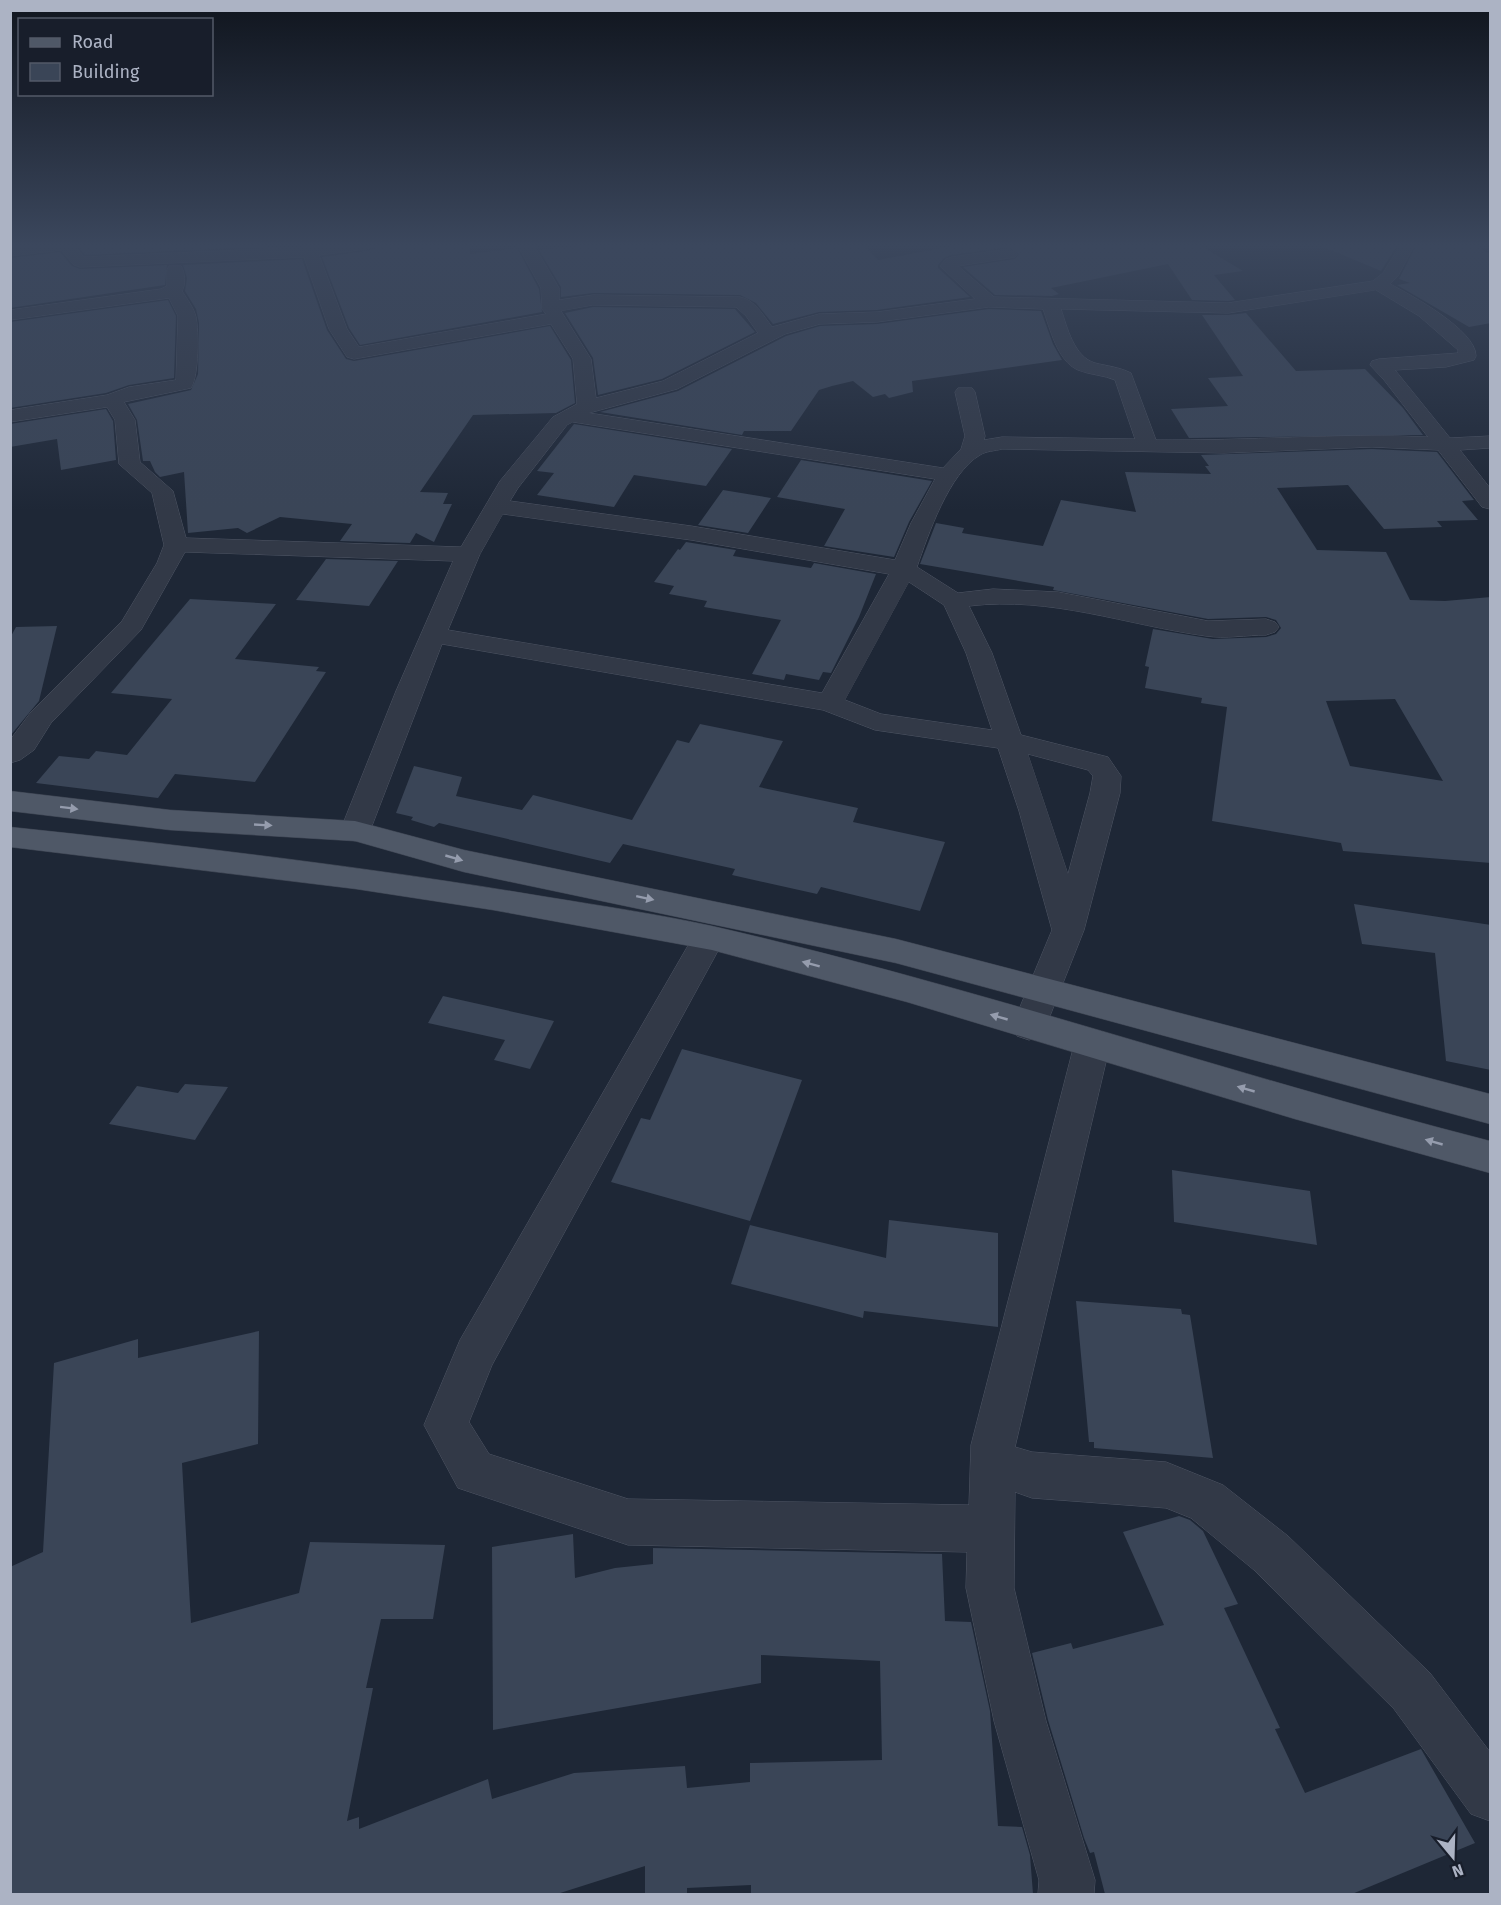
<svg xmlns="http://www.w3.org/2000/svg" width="1501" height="1905" font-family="'Fira Sans',sans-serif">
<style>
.building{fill:#3a4557;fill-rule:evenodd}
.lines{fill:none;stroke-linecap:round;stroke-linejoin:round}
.minor-casing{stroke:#4f5665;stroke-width:1}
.major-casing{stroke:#3b4250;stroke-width:1}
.minor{fill:#323947;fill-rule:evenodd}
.major{fill:#4f5867;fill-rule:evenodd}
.oneway{fill:#959cad}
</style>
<rect width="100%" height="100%" fill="#1e2736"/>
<!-- building -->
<path class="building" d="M 97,244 L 317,244 L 85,255 L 78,246 Z
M 376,244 L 469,244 L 470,254 L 517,248 L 539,289 L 542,312 L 360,345 L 349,328 L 322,257 L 366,251 L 373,249 Z
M 603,244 L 863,244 L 878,260 L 964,244 L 1198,244 L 1243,271 L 1214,275 L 1235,300 L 1228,301 L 1192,300 L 1168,264 L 1051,288 L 1059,294 L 1052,296 L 995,295 L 963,267 L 1015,259 L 1019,254 L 1009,247 L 951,255 L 944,258 L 938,265 L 938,268 L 970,297 L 877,310 L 819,312 L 773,324 L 756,303 L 740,295 L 593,293 L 561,297 L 561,287 L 539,250 Z
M 1317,244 L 1398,244 L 1381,271 Z
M 1417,244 L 1474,244 L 1491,255 L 1491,323 L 1469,327 L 1397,285 L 1410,283 L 1399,279 Z
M 60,252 L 72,266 L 80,269 L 167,265 L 165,285 L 10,308 L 10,258 Z
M 302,259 L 327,330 L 346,359 L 354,361 L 550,326 L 571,360 L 575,403 L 556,413 L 473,415 L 420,492 L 448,493 L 443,504 L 452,504 L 434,542 L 416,533 L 410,543 L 340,541 L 352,524 L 280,517 L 247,533 L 238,528 L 188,533 L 184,472 L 160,477 L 155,472 L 150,461 L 143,461 L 137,420 L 128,404 L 191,390 L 198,374 L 199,323 L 196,309 L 185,291 L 187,278 L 183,265 Z
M 168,300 L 176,316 L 174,378 L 129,385 L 106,393 L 10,408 L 10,322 Z
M 593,307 L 735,309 L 755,332 L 662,379 L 598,395 L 593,358 L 565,313 Z
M 989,309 L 1041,311 L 1053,344 L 1062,360 L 912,381 L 913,392 L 889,398 L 885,394 L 873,397 L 853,381 L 832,386 L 819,390 L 791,431 L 744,431 L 742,435 L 600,412 L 678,391 L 786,336 L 820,326 L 877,324 Z
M 1246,313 L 1296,371 L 1365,369 L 1403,408 L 1423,435 L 1189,438 L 1171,409 L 1228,406 L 1208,378 L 1243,376 L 1202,315 L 1228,315 Z
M 106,409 L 113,421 L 116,460 L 61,470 L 57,439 L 10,447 L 10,424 Z
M 574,424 L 732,449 L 706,486 L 634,475 L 614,507 L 537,495 L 554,473 L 537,471 Z
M 1372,449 L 1437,452 L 1474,500 L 1462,501 L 1478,520 L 1437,521 L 1442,527 L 1384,529 L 1348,485 L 1277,488 L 1317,550 L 1386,552 L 1410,600 L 1445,601 L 1491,597 L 1491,863 L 1343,851 L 1341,843 L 1212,821 L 1227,707 L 1201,703 L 1202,698 L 1145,688 L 1149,667 L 1145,666 L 1153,629 L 1213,639 L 1266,637 L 1276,634 L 1281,628 L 1276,620 L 1266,617 L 1208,619 L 1053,590 L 1054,587 L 920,564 L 936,523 L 964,528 L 962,533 L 1043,546 L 1061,500 L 1136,512 L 1125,472 L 1211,474 L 1205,466 L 1209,466 L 1201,455 ZM 1395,699 L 1443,781 L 1350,766 L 1326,701 Z
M 801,460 L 932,481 L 909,522 L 894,557 L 824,546 L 845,509 L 777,497 Z
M 723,490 L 771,498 L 748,533 L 698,525 Z
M 686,542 L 736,550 L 733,556 L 811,568 L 814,563 L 876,574 L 859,617 L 831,673 L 823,672 L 819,680 L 786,674 L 784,680 L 752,674 L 781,620 L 704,607 L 707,601 L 669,594 L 674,586 L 654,582 L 678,549 L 680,550 Z
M 326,559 L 398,561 L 369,606 L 296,600 Z
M 190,599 L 276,604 L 235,659 L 319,667 L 316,671 L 326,672 L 255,782 L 175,774 L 158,798 L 36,783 L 59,756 L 89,759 L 96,751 L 127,755 L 172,699 L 111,693 Z
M 57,626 L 39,701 L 10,736 L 10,638 L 16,627 Z
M 700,724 L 783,741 L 759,787 L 858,808 L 853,822 L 945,842 L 920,911 L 821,887 L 817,894 L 732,875 L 735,869 L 623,844 L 610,863 L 439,823 L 434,827 L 411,820 L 413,817 L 396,813 L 414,766 L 462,777 L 456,796 L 522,810 L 533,795 L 632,820 L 677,740 L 689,743 Z
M 1354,904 L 1491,925 L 1491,1070 L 1446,1061 L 1435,953 L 1362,944 Z
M 443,996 L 554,1021 L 530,1069 L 494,1060 L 505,1040 L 428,1023 Z
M 682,1049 L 802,1080 L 750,1221 L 611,1182 L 641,1118 L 650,1120 Z
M 185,1084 L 228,1087 L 195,1140 L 109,1124 L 137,1086 L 178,1093 Z
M 1172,1170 L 1310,1191 L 1317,1245 L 1174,1222 Z
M 889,1220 L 998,1233 L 998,1327 L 864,1311 L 863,1318 L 731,1284 L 750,1225 L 886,1258 Z
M 1076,1301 L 1181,1309 L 1182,1314 L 1190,1315 L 1213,1458 L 1094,1448 L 1094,1442 L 1089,1442 Z
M 259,1331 L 258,1444 L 182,1463 L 191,1623 L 299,1593 L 310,1542 L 445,1545 L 433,1619 L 381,1619 L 366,1688 L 373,1688 L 347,1821 L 359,1817 L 359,1829 L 488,1779 L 492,1799 L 574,1773 L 685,1766 L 687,1788 L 750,1782 L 750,1763 L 882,1760 L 880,1661 L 761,1655 L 761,1683 L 493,1730 L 492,1547 L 573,1534 L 575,1578 L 615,1568 L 653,1564 L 653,1548 L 942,1554 L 945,1621 L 971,1622 L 990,1711 L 998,1826 L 1022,1827 L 1030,1855 L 1033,1894 L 751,1894 L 751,1885 L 687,1888 L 687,1894 L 645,1894 L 645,1866 L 557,1894 L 10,1894 L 10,1567 L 43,1552 L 54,1363 L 138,1339 L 138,1358 Z
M 1179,1516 L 1190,1520 L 1203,1531 L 1238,1604 L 1224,1608 L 1280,1728 L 1275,1729 L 1305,1793 L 1421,1749 L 1475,1843 L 1352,1894 L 1105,1894 L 1094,1852 L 1090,1853 L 1084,1838 L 1048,1720 L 1032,1653 L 1071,1643 L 1073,1649 L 1164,1625 L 1123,1532 Z"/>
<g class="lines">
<defs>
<path id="minor" d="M 31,244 L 73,244 L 84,257 L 310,247 L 333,244 L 374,244 L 372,247 L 366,249 L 319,255 L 347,329 L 359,347 L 546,314 L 542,309 L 541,288 L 517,244 L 533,244 L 559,288 L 559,300 L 593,295 L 740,297 C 755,300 763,315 772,327 L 819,314 L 877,312 L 975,299 L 940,266 L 946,259 L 952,257 L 1009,249 L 1017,254 L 1015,257 L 958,266 L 994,297 L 1228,303 L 1373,281 L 1383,273 L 1401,244 L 1415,244 L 1398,276 L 1390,284 C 1411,295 1476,330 1476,356 L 1474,360 L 1446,367 L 1395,370 L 1450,438 L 1490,436 L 1490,448 L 1460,450 L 1490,488 L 1490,509 L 1482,507 L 1438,450 L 1372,447 L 1224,453 L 1002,449 C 995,451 986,451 980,455 C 949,473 928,535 917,567 L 958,593 L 993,589 L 1058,592 L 1208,621 L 1266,619 L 1275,622 L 1279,627 L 1275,632 L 1266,635 C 1247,635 1225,639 1206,636 C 1126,625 1051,596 969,606 L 992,653 L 1021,735 L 1108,757 L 1121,776 L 1120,793 L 1084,930 L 1046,1026 L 1041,1036 L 1029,1040 L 1017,1036 L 1012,1026 L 1052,930 L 1019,811 L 998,748 L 875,730 L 823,710 L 442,644 L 370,831 L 366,838 L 355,841 L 344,838 L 340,831 L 396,691 L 453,561 L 185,552 L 141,630 L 51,723 L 34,750 L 20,760 L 10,763 L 10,740 L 31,712 L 122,621 L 157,563 L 164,545 L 152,493 L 119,464 L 115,420 L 107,407 L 10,422 L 10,410 L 107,395 L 129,387 L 176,380 L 178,316 L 169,298 L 10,320 L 10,310 L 161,289 L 167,286 L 167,270 L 169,266 L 181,266 C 185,272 186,285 182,291 C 187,299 194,308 196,317 C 199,331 199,376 191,388 L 124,402 L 135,420 L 140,462 L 173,491 L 186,538 L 461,547 L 500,481 L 553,417 L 577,404 L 573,359 L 551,324 L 354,359 L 347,357 L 329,329 L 304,257 L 80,267 L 74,265 L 61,250 L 10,256 L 10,246 ZM 1376,290 L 1419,316 L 1458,350 L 1458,353 L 1379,359 L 1372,361 L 1370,365 L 1384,380 L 1428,437 C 1338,433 1247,441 1156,440 L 1131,373 C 1119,367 1107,366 1095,363 C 1074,357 1067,327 1061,309 L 1228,313 ZM 593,305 L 736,307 L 746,316 L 758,333 L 663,381 L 596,398 L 591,359 L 561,311 ZM 989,307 L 1043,309 C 1050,328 1057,361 1078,370 C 1090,375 1104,375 1115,380 L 1135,439 L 1002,437 L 984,440 L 985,436 L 975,392 L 972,388 L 958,388 L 955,392 L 965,436 L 961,449 L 943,468 L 589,413 L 677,389 L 785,334 L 820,324 L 877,322 ZM 573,422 L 935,479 L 911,523 L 895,560 L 691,526 L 510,501 L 518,488 L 567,425 ZM 503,514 L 691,540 L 889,574 L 822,693 L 448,630 L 480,554 ZM 909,582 L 944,605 L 966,653 L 992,730 L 881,714 L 845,700 ZM 1028,754 L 1088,770 L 1093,776 L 1090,793 L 1068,874 Z
M 709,926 L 721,930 L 725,938 L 492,1365 L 469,1422 L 489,1454 L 628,1499 L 969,1505 L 971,1445 L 1074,1045 L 1080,1035 L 1092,1031 L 1104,1035 L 1110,1045 L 1015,1447 L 1032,1452 L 1166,1462 L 1223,1485 L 1288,1536 L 1430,1673 L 1490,1752 L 1490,1821 L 1471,1814 L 1394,1709 L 1254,1570 L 1191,1518 L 1166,1508 L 1032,1498 L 1015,1492 L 1014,1588 L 1046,1721 L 1095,1880 L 1094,1894 L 1038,1894 L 1039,1880 L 994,1721 L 966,1588 L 967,1552 L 628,1545 L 458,1488 L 424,1425 L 460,1340 L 697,930 Z"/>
<path id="major" d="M 10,791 L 170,810 L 355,821 L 464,850 L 896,939 L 1490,1094 L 1490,1124 L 896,963 L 464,872 L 355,841 L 170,830 L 10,811 Z
M 10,827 C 190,846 369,867 547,897 C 602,906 657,914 712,926 C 974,986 1229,1074 1490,1141 L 1490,1173 L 1295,1119 L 907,1002 L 712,950 L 493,910 L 356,889 L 10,847 Z"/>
</defs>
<!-- minor casing -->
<use href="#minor" class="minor-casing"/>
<!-- major casing -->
<use href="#major" class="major-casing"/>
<!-- minor -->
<use href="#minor" class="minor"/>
<!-- major -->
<use href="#major" class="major"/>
</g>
<!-- one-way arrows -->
<defs><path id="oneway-solid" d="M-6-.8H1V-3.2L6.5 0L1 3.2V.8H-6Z" transform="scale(1.5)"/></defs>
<g class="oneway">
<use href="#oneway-solid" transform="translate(69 808) rotate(7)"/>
<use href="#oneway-solid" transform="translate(263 825) rotate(3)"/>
<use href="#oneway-solid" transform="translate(454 858) rotate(16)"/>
<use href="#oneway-solid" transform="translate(645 898) rotate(12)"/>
<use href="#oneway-solid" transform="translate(811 964) rotate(-165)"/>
<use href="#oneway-solid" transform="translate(999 1017) rotate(-164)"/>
<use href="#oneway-solid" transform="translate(1246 1089) rotate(-164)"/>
<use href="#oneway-solid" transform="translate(1434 1142) rotate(-164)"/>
</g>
<!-- sky -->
<linearGradient id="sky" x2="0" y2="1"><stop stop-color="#10151e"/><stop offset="0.48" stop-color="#3b475d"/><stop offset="1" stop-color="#3b475d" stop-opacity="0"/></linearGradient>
<rect width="1501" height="511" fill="url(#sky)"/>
<!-- border -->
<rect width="1501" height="1905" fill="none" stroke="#acb3c4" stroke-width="24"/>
<!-- legend -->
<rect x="18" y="18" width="195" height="78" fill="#181e2b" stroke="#535a68" stroke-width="1.5"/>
<rect x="30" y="38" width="30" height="9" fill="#4f5867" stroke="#535a68" stroke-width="1.5"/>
<text x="72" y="48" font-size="18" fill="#acb3c4">Road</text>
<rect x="30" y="63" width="30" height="18" fill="#3a4557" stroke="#535a68" stroke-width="1.5"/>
<text x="72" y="78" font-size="18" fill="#acb3c4">Building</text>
<!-- north arrow -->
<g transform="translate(1453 1857) rotate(161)" stroke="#181e2b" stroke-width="4.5" paint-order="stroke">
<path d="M0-4.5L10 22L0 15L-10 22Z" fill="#acb3c4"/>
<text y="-9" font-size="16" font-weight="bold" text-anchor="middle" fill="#acb3c4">N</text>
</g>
</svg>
